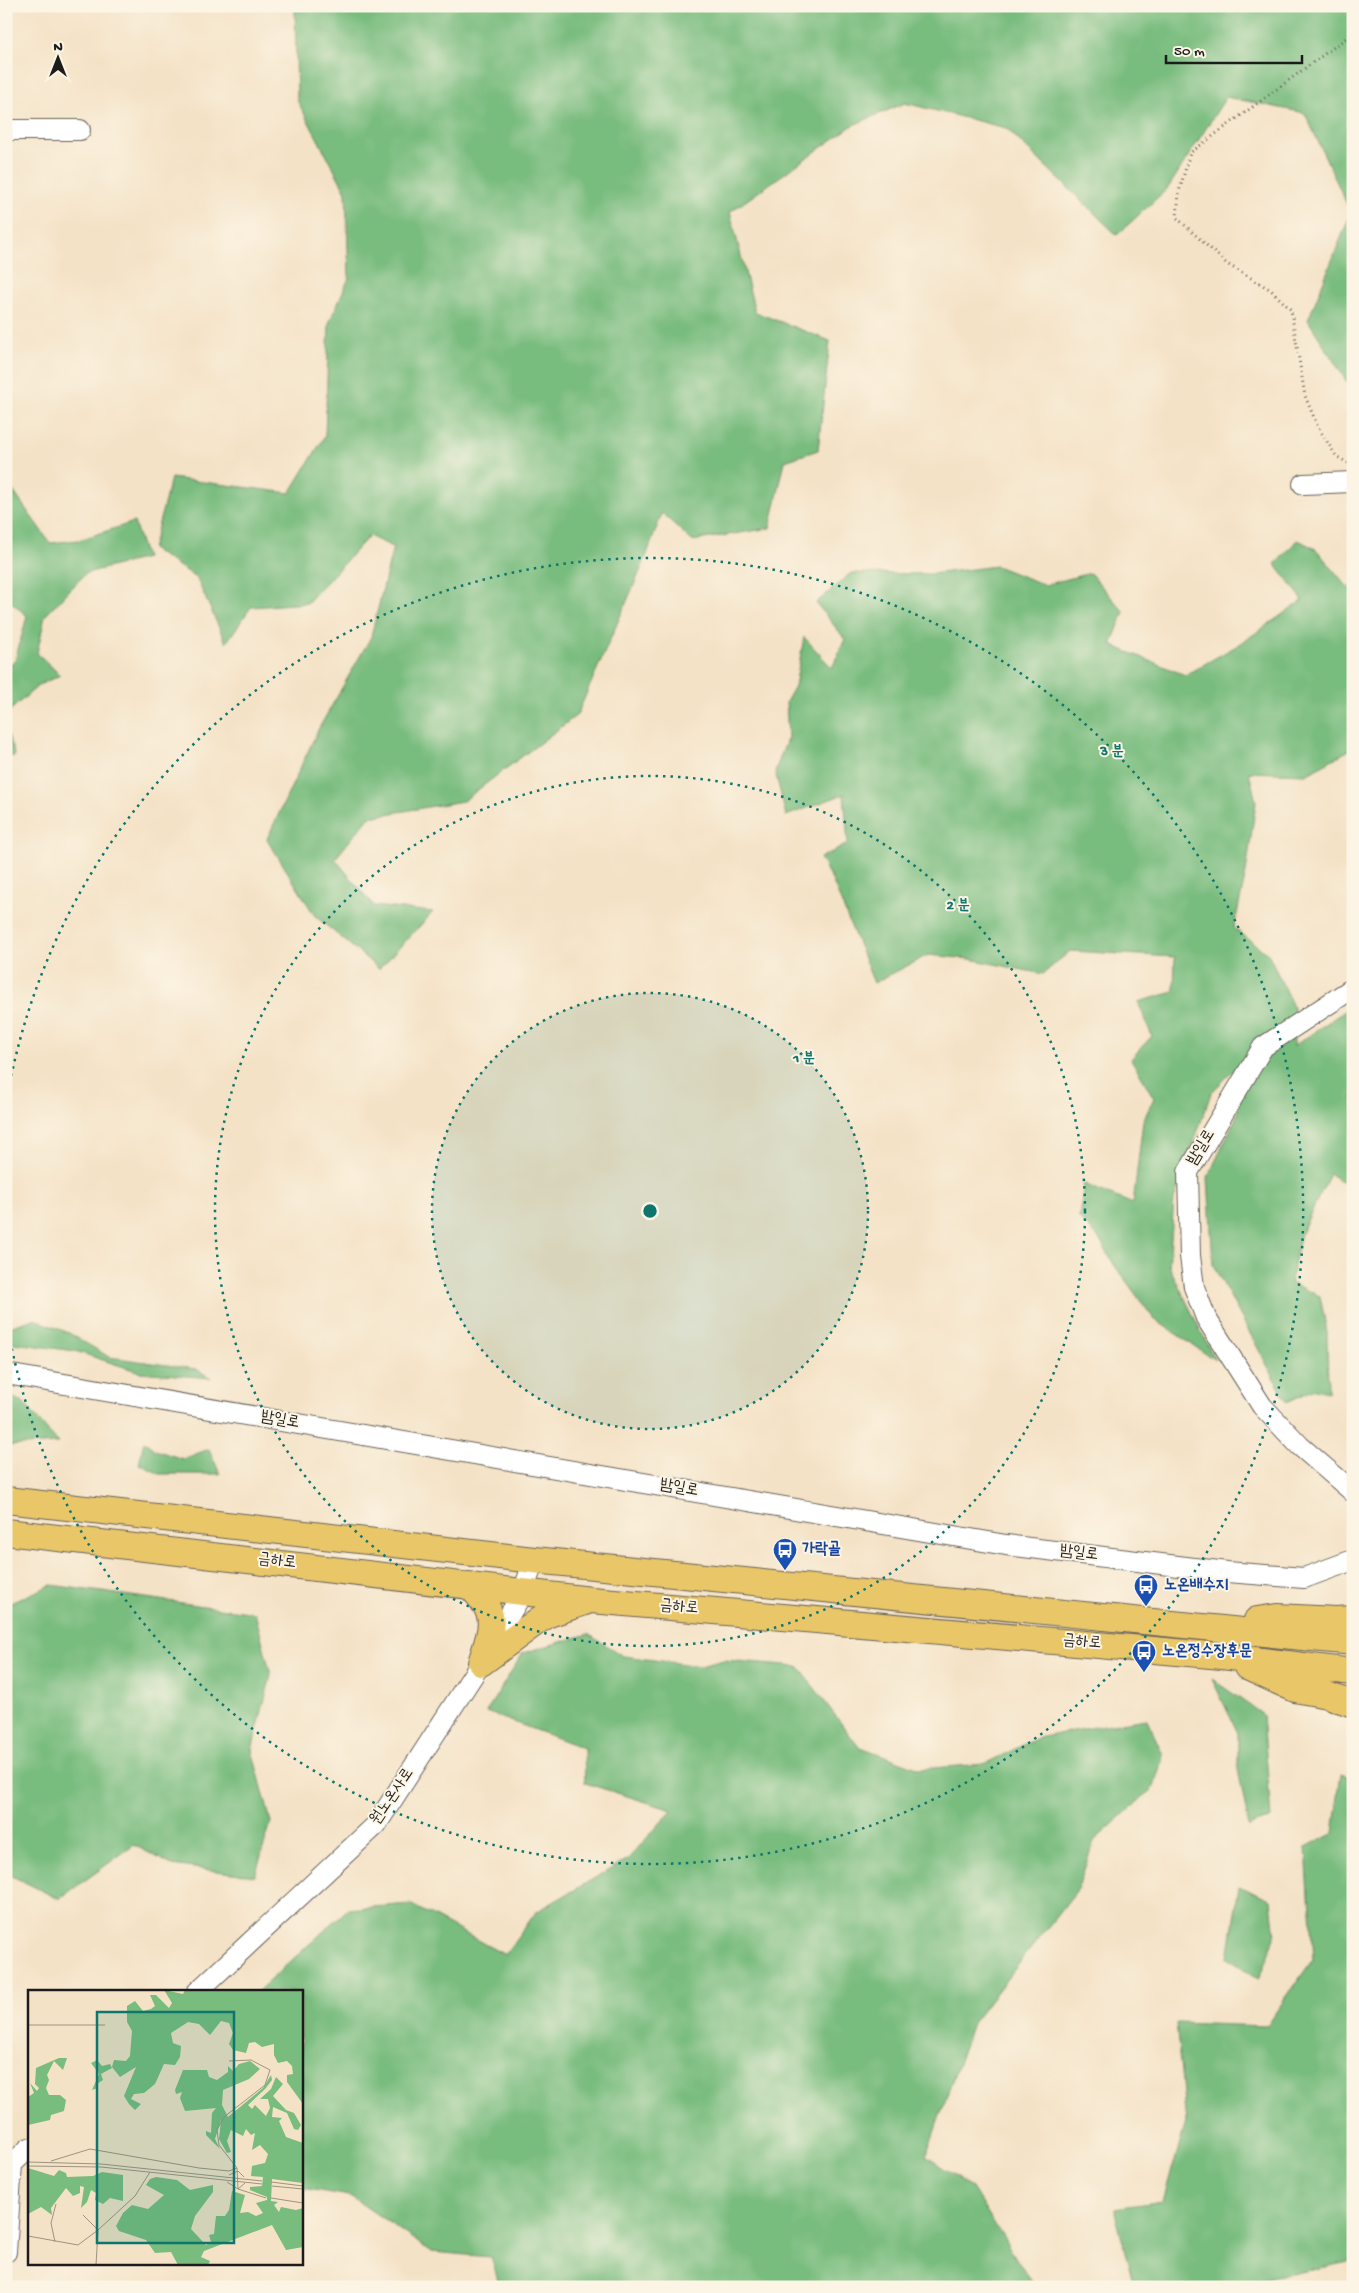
<svg xmlns="http://www.w3.org/2000/svg" width="1359" height="2293" font-family="'Gochi Hand','Poor Story',sans-serif">
<style>
.forest{fill:#78bc7e;stroke:#4a6c4d}
.lines{fill:none;stroke-linecap:round;stroke-linejoin:round}
.minor-casing{stroke:#686158;stroke-width:22}
.major-casing{stroke:#686158;stroke-width:28}
.path{stroke:#686158;stroke-width:3;stroke-dasharray:1 4;stroke-linecap:butt}
.minor{stroke:#fff;stroke-width:20}
.major{stroke:#e9c769;stroke-width:26}
.ring{fill:none;stroke:#0f766e;stroke-width:2.5;stroke-dasharray:2.5 5}
.labels{text-anchor:middle;dominant-baseline:central;stroke-width:4;stroke-linejoin:round;paint-order:stroke}
.street-label{font-size:16px;fill:#1c1c1c;stroke:#fcf5e5}
.transit-label{font-size:16px;font-weight:bold;fill:#164399;stroke:#fcf5e5;text-anchor:start}
.inset-road{fill:none;stroke:#9e9382;stroke-width:1}
.view{fill:#0f766e;fill-opacity:0.15;stroke:#0f766e;stroke-width:2.5}
.inset-edge{fill:none;stroke:#1c1c1c;stroke-width:2.5}
.centre{fill:#0f766e;stroke:#fcf5e5;stroke-width:2.5}
.ring-label{font-size:15px;text-anchor:middle;font-weight:bold;fill:#0f766e;stroke:#fcf5e5;stroke-width:4;stroke-linejoin:round;paint-order:stroke}
</style>
<rect width="100%" height="100%" fill="#fcf5e5"/>
<filter id="ink" filterUnits="userSpaceOnUse"><feTurbulence type="fractalNoise" baseFrequency=".02" numOctaves="2"/><feDisplacementMap in="SourceGraphic" scale="10" xChannelSelector="R" yChannelSelector="G"/><feConvolveMatrix kernelMatrix="1 2 1 2 8 2 1 2 1" color-interpolation-filters="sRGB"/></filter>
<filter id="wash" filterUnits="userSpaceOnUse"><feTurbulence type="fractalNoise" baseFrequency=".0096" numOctaves="4" result="noise"/><feDisplacementMap in="SourceGraphic" scale="20" xChannelSelector="R" yChannelSelector="G"/><feGaussianBlur stdDeviation="1.12" result="paint"/><feColorMatrix in="noise" values="0 0 0 0 0 0 0 0 0 0 0 0 0 0 0 0 0 1.4 0 .05"/><feComposite in="paint" operator="in"/></filter>
<g filter="url(#wash)">
<rect width="100%" height="100%" fill="#f4e2c6"/>
<!-- forest -->
<path class="forest" d="M 295,6 L 1353,6 L 1353,383 L 1347,382 L 1308,320 L 1351,213 L 1305,113 L 1226,97 L 1168,188 L 1117,235 L 1006,128 L 905,103 L 853,125 L 730,212 L 755,312 L 830,341 L 818,450 L 785,461 L 770,528 L 692,541 L 662,513 L 644,562 L 577,715 L 463,801 L 369,817 L 335,859 L 374,906 L 433,912 L 379,969 L 315,916 L 267,839 L 318,730 L 371,637 L 393,547 L 369,536 L 307,603 L 251,607 L 226,643 L 196,577 L 152,549 L 171,478 L 290,493 L 325,436 L 329,323 L 349,278 L 346,192 L 297,100 Z
M 6,481 L 50,543 L 79,540 L 134,522 L 146,558 L 86,573 L 45,616 L 37,653 L 60,675 L 39,685 L 6,714 L 6,667 L 15,661 L 27,616 L 9,600 L 6,595 Z
M 1298,540 L 1316,549 L 1350,590 L 1353,584 L 1353,748 L 1306,774 L 1249,772 L 1256,802 L 1246,872 L 1234,928 L 1269,955 L 1294,1009 L 1294,1046 L 1353,1005 L 1353,1189 L 1330,1174 L 1301,1233 L 1290,1283 L 1320,1296 L 1327,1332 L 1328,1392 L 1315,1389 L 1287,1402 L 1213,1265 L 1208,1177 L 1238,1113 L 1234,1070 L 1211,1093 L 1174,1199 L 1169,1266 L 1215,1360 L 1154,1319 L 1115,1266 L 1098,1237 L 1079,1218 L 1084,1184 L 1133,1204 L 1143,1121 L 1154,1098 L 1131,1059 L 1152,1036 L 1138,1002 L 1174,992 L 1175,957 L 1070,951 L 1043,974 L 970,959 L 928,955 L 874,983 L 833,882 L 820,858 L 848,844 L 844,794 L 786,816 L 775,771 L 788,737 L 786,702 L 795,686 L 804,637 L 832,668 L 845,639 L 816,603 L 851,573 L 932,574 L 996,566 L 1045,585 L 1090,573 L 1124,612 L 1111,645 L 1185,675 L 1240,644 L 1303,600 L 1275,564 Z
M 6,729 L 15,756 L 6,757 Z
M 34,1319 L 69,1333 L 109,1357 L 196,1369 L 211,1378 L 140,1372 L 75,1351 L 6,1342 L 6,1328 Z
M 6,1395 L 23,1402 L 58,1443 L 6,1446 Z
M 144,1441 L 155,1450 L 183,1459 L 209,1449 L 220,1474 L 160,1474 L 139,1464 Z
M 51,1585 L 255,1613 L 271,1675 L 252,1750 L 271,1822 L 255,1876 L 172,1865 L 134,1845 L 59,1899 L 6,1873 L 6,1605 Z
M 588,1634 L 623,1656 L 700,1666 L 724,1660 L 798,1666 L 858,1746 L 920,1769 L 984,1764 L 1038,1738 L 1099,1726 L 1147,1719 L 1163,1755 L 1154,1787 L 1094,1841 L 1077,1890 L 972,2023 L 926,2156 L 972,2188 L 1034,2287 L 500,2287 L 491,2257 L 432,2252 L 350,2196 L 301,2188 L 301,1992 L 257,1992 L 348,1909 L 410,1904 L 505,1955 L 536,1912 L 628,1859 L 672,1810 L 585,1783 L 584,1748 L 486,1712 L 523,1653 Z
M 1212,1679 L 1263,1715 L 1271,1818 L 1249,1827 L 1238,1769 L 1238,1733 Z
M 1341,1774 L 1353,1778 L 1353,2261 L 1248,2283 L 1240,2287 L 1122,2287 L 1133,2282 L 1114,2208 L 1163,2201 L 1186,2123 L 1176,2023 L 1266,2026 L 1313,1959 L 1306,1847 L 1333,1833 Z
M 1239,1886 L 1271,1900 L 1275,1938 L 1258,1979 L 1228,1958 Z"/>
</g>
<g filter="url(#ink)">
<g class="lines">
<defs>
<path id="minor" d="M 6,130 L 80,130
M 1303,484 L 1353,482
M 1353,988 L 1263,1047 L 1188,1172 L 1190,1256 L 1194,1287 L 1206,1318 L 1262,1406 L 1300,1446 L 1353,1492
M 6,1374 L 1006,1545 L 1227,1572 L 1304,1578 L 1353,1560
M 197,1992 L 376,1825 L 481,1663 L 523,1592 L 534,1560
M 6,2252 L 12,2164 L 29,2148"/>
<path id="major" d="M 6,1500 L 534,1560 L 1353,1642
M 6,1532 L 591,1600 L 1222,1656 L 1353,1672
M 469,1585 C 499,1615 493,1624 481,1663
M 1257,1620 L 1277,1617 L 1336,1620 L 1353,1619
M 481,1663 L 539,1620 L 549,1614 L 585,1602
M 1247,1667 L 1295,1689 L 1327,1695 L 1353,1704"/>
</defs>
<!-- minor casing -->
<use href="#minor" class="minor-casing"/>
<!-- major casing -->
<use href="#major" class="major-casing"/>
<!-- path -->
<path class="path" d="M 1348,463 L 1336,456 L 1318,427 L 1305,396 L 1291,310 L 1271,290 L 1227,264 L 1177,218 L 1179,192 L 1190,153 L 1353,33"/>
<!-- minor -->
<use href="#minor" class="minor"/>
<!-- major -->
<use href="#major" class="major"/>
</g>
</g>
<!-- distance rings -->
<circle cx="650" cy="1211" r="218" fill="#0f766e" fill-opacity=".12"/>
<g class="ring">
<circle cx="650" cy="1211" r="218"/>
<circle cx="650" cy="1211" r="435"/>
<path d="M7 1098A653 653 0 1 1 7 1324"/>
</g>
<!-- icons -->
<defs>
<symbol id="bus-pin" viewBox="-11 -11 22 30"><path d="M0 17L-7.5 6A9.5 9.5 0 1 1 7.5 6Z" fill="#1a4fb4" stroke="#fcf5e5"/><path d="M-5-6H5V4H4V6H2V4H-2V6H-4V4H-5ZM-3.5-4V0h7V-4ZM-3.5 1.2v1.5H-2V1.2ZM2 1.2v1.5H3.5V1.2Z" fill="#fff"/></symbol>
</defs>
<g fill-rule="evenodd">
<use href="#bus-pin" x="771" y="1536" width="28" height="38"/>
<use href="#bus-pin" x="1132" y="1572" width="28" height="38"/>
<use href="#bus-pin" x="1130" y="1638" width="28" height="38"/>
</g>
<g class="labels">
<!-- street labels -->
<g class="street-label">
<text transform="translate(1202 1148) rotate(-59)">밤일로</text>
<text transform="translate(280 1421) rotate(10)">밤일로</text>
<text transform="translate(679 1489) rotate(10)">밤일로</text>
<text transform="translate(1079 1554) rotate(7)">밤일로</text>
<text transform="translate(277 1562) rotate(7)">금하로</text>
<text transform="translate(679 1608) rotate(5)">금하로</text>
<text transform="translate(1082 1643) rotate(5)">금하로</text>
<text transform="translate(393 1797) rotate(-56)">원노온사로</text>
</g>
<!-- transit labels -->
<g class="transit-label">
<text x="802" y="1550">가락골</text>
<text x="1164" y="1586">노온배수지</text>
<text x="1162" y="1652">노온정수장후문</text>
</g>
</g>
<!-- overview -->
<g transform="translate(28 1990)">
<rect width="275" height="275" fill="#f4e2c6"/>
<path d="M 136,0 L 155,4 L 157,0 L 275,0 L 275,114 L 259,92 L 259,85 L 265,84 L 264,76 L 259,71 L 250,73 L 246,65 L 246,54 L 234,57 L 227,52 L 221,53 L 218,63 L 205,60 L 201,54 L 205,43 L 201,33 L 193,31 L 182,45 L 171,34 L 160,32 L 143,43 L 145,53 L 153,56 L 152,67 L 147,75 L 136,74 L 127,94 L 116,103 L 106,104 L 103,109 L 113,114 L 107,120 L 101,114 L 96,106 L 108,77 L 92,87 L 84,77 L 86,70 L 98,71 L 102,66 L 104,41 L 99,32 L 99,16 L 107,11 L 115,21 L 123,19 L 127,16 L 122,5 L 128,5 L 141,18 L 144,13 ZM 31,68 L 39,68 L 35,80 L 26,71 L 19,85 L 21,90 L 18,98 L 21,105 L 32,105 L 38,110 L 36,121 L 23,125 L 22,130 L 0,135 L 0,107 L 6,103 L 2,93 L 9,101 L 11,98 L 7,94 L 8,78 ZM 69,70 L 74,76 L 82,74 L 84,78 L 73,84 L 75,90 L 69,94 L 70,98 L 64,100 L 71,84 L 63,73 ZM 222,71 L 232,79 L 221,89 L 195,100 L 194,115 L 200,127 L 235,98 L 243,85 L 244,90 L 237,99 L 220,115 L 224,119 L 227,115 L 238,126 L 242,118 L 240,109 L 232,109 L 243,99 L 248,87 L 255,94 L 245,106 L 258,120 L 266,123 L 273,135 L 270,140 L 266,139 L 259,123 L 245,117 L 244,127 L 254,128 L 251,131 L 258,147 L 275,153 L 275,193 L 244,189 L 243,211 L 250,212 L 246,215 L 251,222 L 253,217 L 268,220 L 275,218 L 275,257 L 258,260 L 244,235 L 176,261 L 173,267 L 182,271 L 180,275 L 150,275 L 143,262 L 127,263 L 118,250 L 91,241 L 88,236 L 95,223 L 104,215 L 120,219 L 136,205 L 118,195 L 122,189 L 128,187 L 149,190 L 162,200 L 185,195 L 185,202 L 167,226 L 163,239 L 178,255 L 183,252 L 181,245 L 186,244 L 188,226 L 197,226 L 201,220 L 204,201 L 217,205 L 212,223 L 220,222 L 228,226 L 235,223 L 228,213 L 239,210 L 239,207 L 222,200 L 222,197 L 234,196 L 235,187 L 223,186 L 224,176 L 237,173 L 240,164 L 232,155 L 224,160 L 227,143 L 223,145 L 218,139 L 215,146 L 203,140 L 199,151 L 203,162 L 199,163 L 191,149 L 193,130 L 187,149 L 192,159 L 178,145 L 178,141 L 183,143 L 184,123 L 188,118 L 157,121 L 152,108 L 154,102 L 148,104 L 147,100 L 155,80 L 179,80 L 181,87 L 189,90 L 200,82 L 200,76 L 205,81 L 211,74 ZM 0,178 L 26,186 L 31,180 L 38,183 L 39,187 L 65,186 L 74,182 L 95,185 L 95,211 L 82,208 L 75,214 L 67,210 L 68,203 L 63,200 L 59,212 L 53,218 L 56,197 L 52,196 L 52,203 L 45,206 L 38,198 L 23,218 L 24,225 L 13,217 L 0,224 Z" fill="#78bc7e"/>
<path class="inset-road" d="M 0,35 L 77,35M 201,71 L 223,70 L 242,80 L 237,95 L 196,127 L 189,140 L 191,155 L 209,178M 23,171 L 62,159 L 171,178 L 201,181 L 209,178 L 210,199 L 238,208M 0,172 L 73,174 L 234,191M 0,176 L 73,177 L 234,194M 201,185 L 210,181 L 216,187M 199,192 L 210,199 L 217,193M 243,192 L 275,196M 244,196 L 275,199M 243,208 L 275,213M 0,246 L 50,255 L 70,240 L 55,225M 27,252 L 23,233 L 28,214M 68,275 L 70,240 L 107,206 L 122,182"/>
<path class="view" d="M 69,22 L 206,22 L 206,253 L 69,253 Z"/>
<rect width="275" height="275" class="inset-edge"/>
</g>
<circle cx="650" cy="1211" r="8" class="centre"/>
<g class="ring-label">
<text x="1112" y="755">3 분</text>
<text x="958" y="909">2 분</text>
<text x="804" y="1062">1 분</text>
</g>
<!-- margin -->
<rect width="1359" height="2293" fill="none" stroke="#fcf5e5" stroke-width="25"/>
<!-- north arrow -->
<g transform="translate(58 58)" stroke="#fcf5e5" stroke-width="4" paint-order="stroke">
<path d="M0-4L9 19L0 12L-9 19Z" fill="#1c1c1c"/>
<text y="-8" font-size="14" font-weight="bold" text-anchor="middle" fill="#1c1c1c">N</text>
</g>
<!-- scale -->
<path d="M1166 55v8h136v-8" fill="none" stroke="#1c1c1c" stroke-width="2.5"/>
<text x="1174" y="55" font-size="15" fill="#1c1c1c" stroke="#fcf5e5" stroke-width="4" paint-order="stroke">50 m</text>
</svg>
